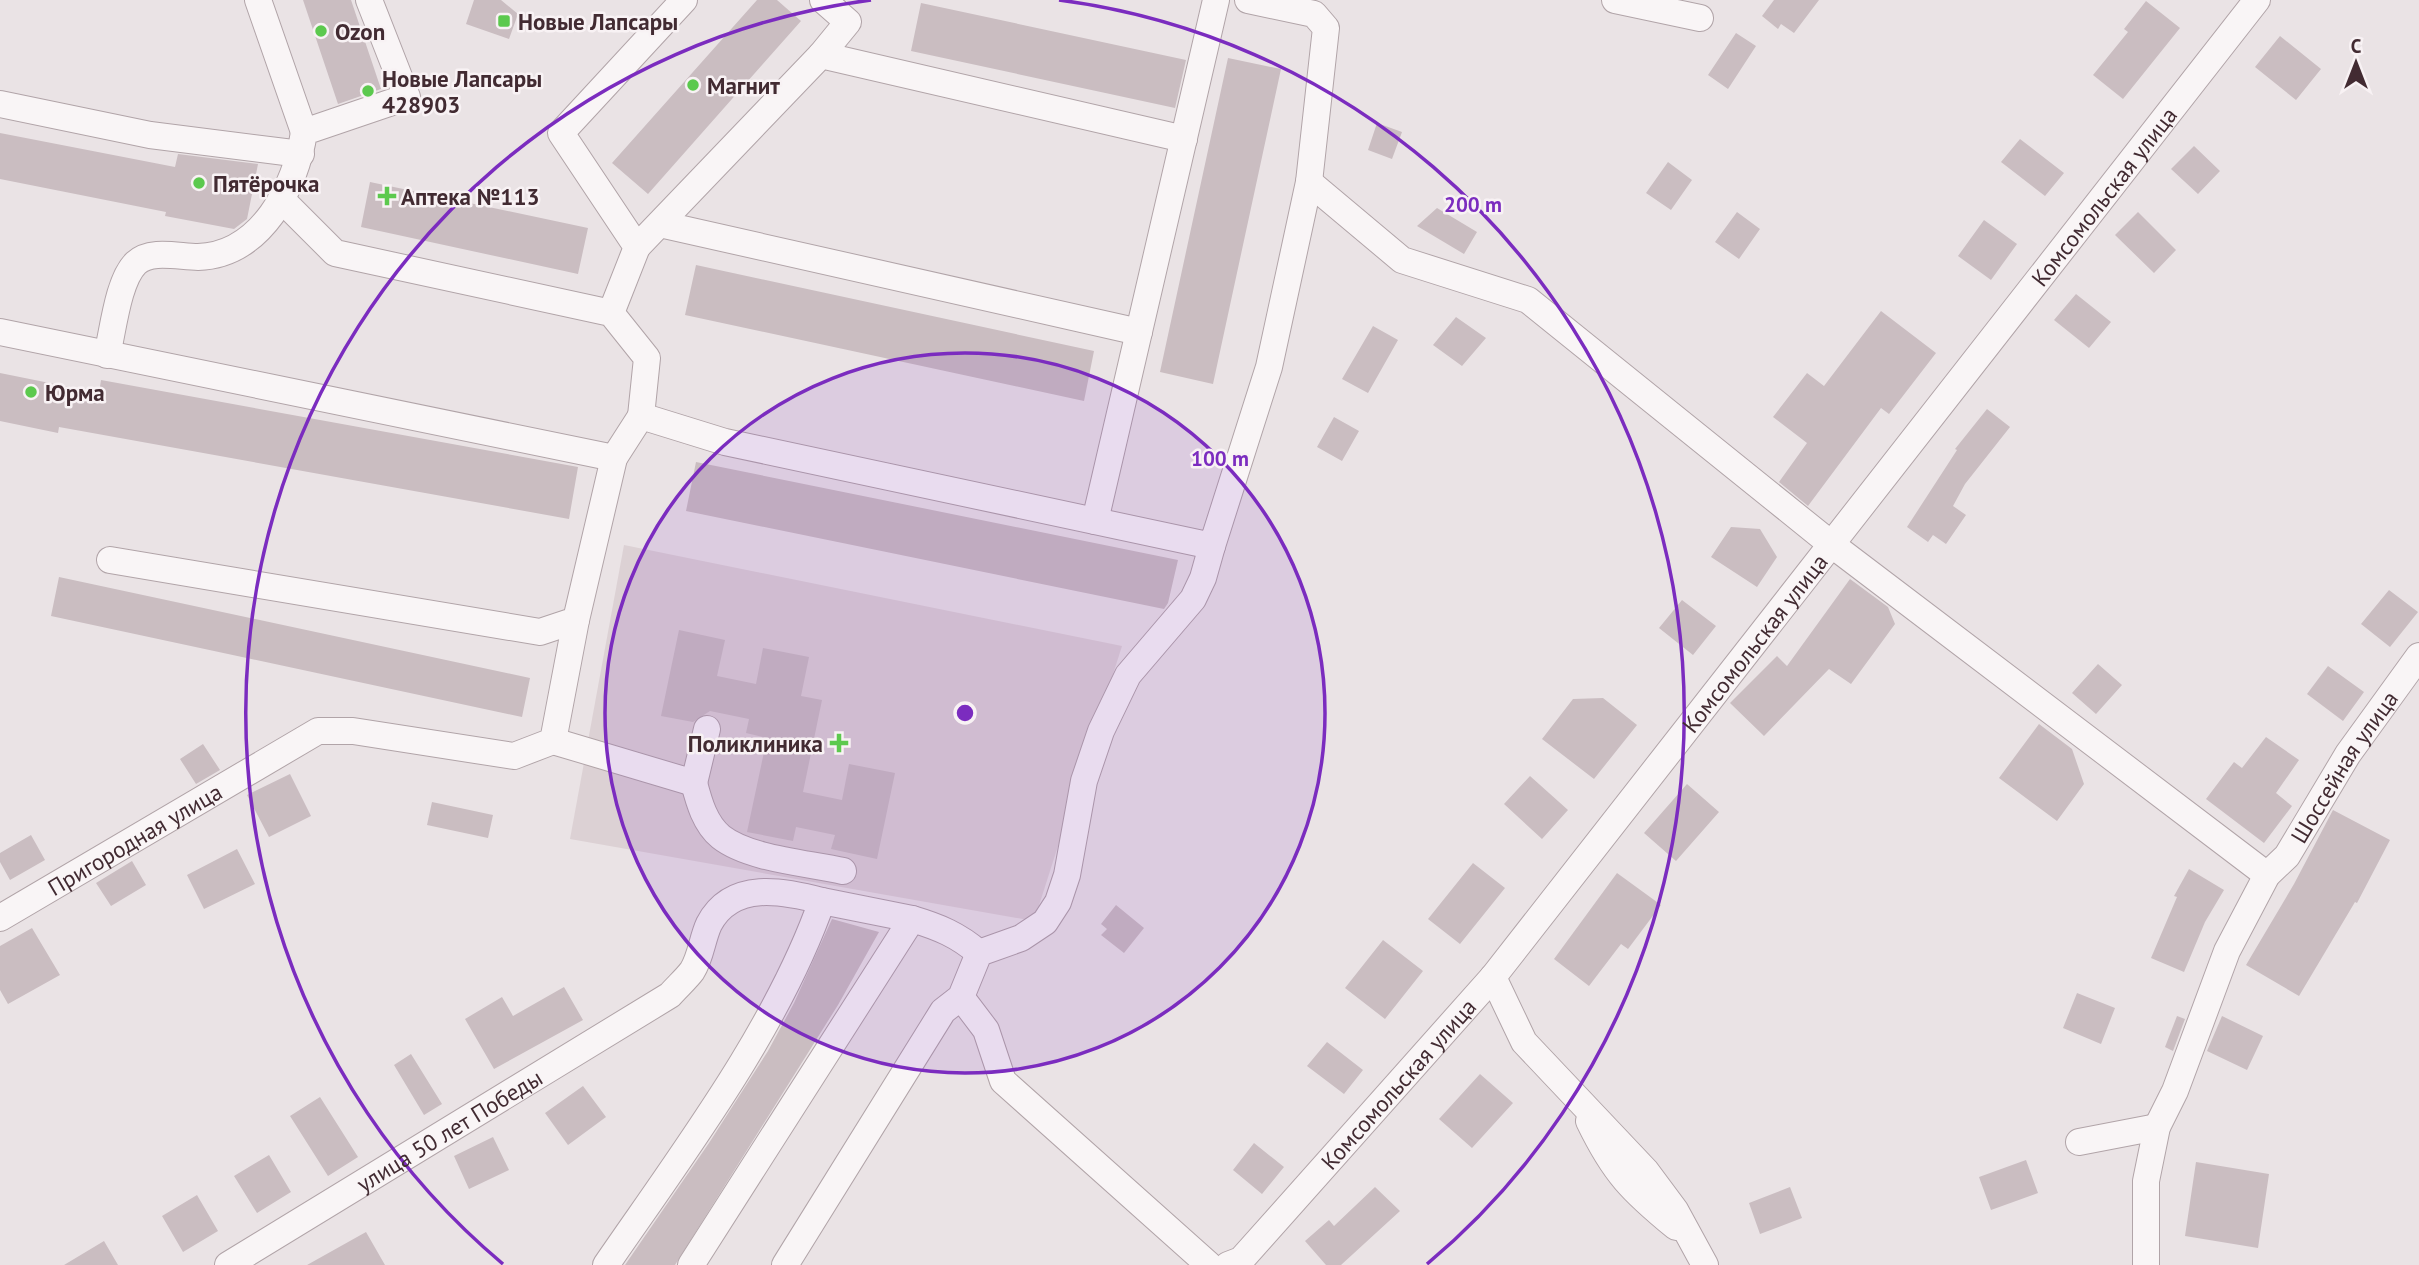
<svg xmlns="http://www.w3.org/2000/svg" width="2419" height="1265" font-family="'PT Sans',sans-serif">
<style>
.built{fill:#dcd1d4}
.building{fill:#cabdc1}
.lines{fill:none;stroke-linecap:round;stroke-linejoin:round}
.minor-casing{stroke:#b1a4a8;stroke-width:28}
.minor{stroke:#f9f5f6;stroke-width:26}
.ring{fill:none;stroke:#7b2cbf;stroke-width:3.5}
.poi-dot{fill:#5cc94e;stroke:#f8f2f4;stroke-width:2.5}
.labels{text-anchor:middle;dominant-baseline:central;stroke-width:5;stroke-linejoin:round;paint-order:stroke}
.poi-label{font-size:23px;font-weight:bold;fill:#422b32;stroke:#f8f2f4;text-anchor:start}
.street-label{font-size:23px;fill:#422b32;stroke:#f8f2f4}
.centre{fill:#7b2cbf;stroke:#f8f2f4;stroke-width:3.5}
.ring-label{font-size:21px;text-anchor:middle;font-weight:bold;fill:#7b2cbf;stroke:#f8f2f4;stroke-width:5;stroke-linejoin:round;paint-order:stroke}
</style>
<rect width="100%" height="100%" fill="#eae3e5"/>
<!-- built -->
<path class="built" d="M 624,545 L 1122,646 L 1034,921 L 570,839 Z"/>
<!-- building -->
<path class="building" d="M 303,0 L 351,0 L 381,89 L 338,104 Z
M 474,0 L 501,0 L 518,14 L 509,39 L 466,24 Z
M 757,0 L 777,0 L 801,21 L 648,194 L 612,163 Z
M 1774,0 L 1819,0 L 1794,33 L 1781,24 L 1778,29 L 1762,16 Z
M 2146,1 L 2180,28 L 2123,99 L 2093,75 L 2128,32 L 2124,29 Z
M 921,3 L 1186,60 L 1175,108 L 911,51 Z
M 1736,33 L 1756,46 L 1728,89 L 1708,75 Z
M 2280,36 L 2321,69 L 2296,100 L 2255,67 Z
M 1228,58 L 1281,69 L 1213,384 L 1160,372 Z
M 1377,123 L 1402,132 L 1392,159 L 1368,150 Z
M 0,133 L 175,167 L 178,154 L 258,164 L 247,219 L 234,229 L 165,216 L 166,212 L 0,179 Z
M 2020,139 L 2064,173 L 2045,196 L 2001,162 Z
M 2194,146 L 2220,171 L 2198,194 L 2171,169 Z
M 1668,162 L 1692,180 L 1671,210 L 1646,193 Z
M 370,182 L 588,228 L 578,274 L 361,227 Z
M 1437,208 L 1477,232 L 1464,254 L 1417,226 Z
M 1737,212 L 1760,229 L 1739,259 L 1715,242 Z
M 2138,212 L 2176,250 L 2154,273 L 2115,235 Z
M 1984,220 L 2017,244 L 1991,280 L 1958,256 Z
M 696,265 L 1094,351 L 1084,401 L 685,315 Z
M 2076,294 L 2111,322 L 2089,348 L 2054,320 Z
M 1881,311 L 1936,353 L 1889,414 L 1881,408 L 1808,506 L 1779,482 L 1807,443 L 1773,417 L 1807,373 L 1824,386 Z
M 1456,317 L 1486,338 L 1462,366 L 1433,345 Z
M 1373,326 L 1398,340 L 1368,393 L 1342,379 Z
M 0,373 L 99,393 L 101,380 L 578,467 L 569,519 L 59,427 L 58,433 L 0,421 Z
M 1987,409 L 2010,427 L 1965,484 L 1953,506 L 1966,515 L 1946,544 L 1933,535 L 1928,542 L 1907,527 L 1957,450 L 1955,449 Z
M 1334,417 L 1359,431 L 1342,461 L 1317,447 Z
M 696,462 L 1178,560 L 1168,603 L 1164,609 L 686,511 Z
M 1731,527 L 1760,529 L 1777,557 L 1757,587 L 1711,557 Z
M 59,577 L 530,678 L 522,717 L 51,616 Z
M 1850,579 L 1888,607 L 1895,624 L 1851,684 L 1829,669 L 1764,736 L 1730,703 L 1777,656 L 1787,666 Z
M 2389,590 L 2418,612 L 2390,647 L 2361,624 Z
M 1682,600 L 1716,626 L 1693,655 L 1659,628 Z
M 679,630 L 725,640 L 717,676 L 756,684 L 763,648 L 809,657 L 801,696 L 822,700 L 803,792 L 842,800 L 849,764 L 895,773 L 877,859 L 831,849 L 835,835 L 796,827 L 793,841 L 747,832 L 767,738 L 746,733 L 749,719 L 710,711 L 693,722 L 661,716 Z
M 2098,664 L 2122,685 L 2096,714 L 2072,693 Z
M 2328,666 L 2364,692 L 2343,721 L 2307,694 Z
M 1603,698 L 1637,725 L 1594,779 L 1542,739 L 1573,699 Z
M 2039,724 L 2072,749 L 2084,784 L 2057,821 L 1999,778 Z
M 2266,737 L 2299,760 L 2276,793 L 2292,806 L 2264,843 L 2206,799 L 2234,762 L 2242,768 Z
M 203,744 L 220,770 L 196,784 L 180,759 Z
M 290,774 L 311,816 L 269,837 L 247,795 Z
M 1530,776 L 1568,810 L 1542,839 L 1504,804 Z
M 1687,784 L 1719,812 L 1676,861 L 1644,833 Z
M 432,802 L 493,815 L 488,838 L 427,825 Z
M 2333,810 L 2390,840 L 2357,903 L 2355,902 L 2299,996 L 2246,965 L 2294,884 Z
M 31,835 L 45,860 L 10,880 L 0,862 L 0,853 Z
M 237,849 L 255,884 L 204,909 L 187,875 Z
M 132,861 L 146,885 L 111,906 L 96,883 Z
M 1473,863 L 1505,888 L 1460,944 L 1428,919 Z
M 2189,869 L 2224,890 L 2205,922 L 2184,972 L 2151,958 L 2177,897 L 2174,896 Z
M 1617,873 L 1661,905 L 1628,949 L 1621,944 L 1589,986 L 1554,959 Z
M 1116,905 L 1144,928 L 1124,953 L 1101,935 L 1107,929 L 1101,924 Z
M 832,919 L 879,932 L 838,1005 L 675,1265 L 625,1265 L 709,1143 L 768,1051 L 794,1003 Z
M 32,928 L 60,975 L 8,1004 L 0,990 L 0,946 Z
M 1383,940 L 1423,971 L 1385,1019 L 1345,988 Z
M 564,987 L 583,1020 L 494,1069 L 465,1019 L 502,997 L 513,1016 Z
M 2077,993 L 2115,1008 L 2101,1044 L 2063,1028 Z
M 2177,1016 L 2185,1019 L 2173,1051 L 2165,1047 Z
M 2222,1016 L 2263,1036 L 2247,1070 L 2207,1051 Z
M 1327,1042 L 1363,1070 L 1344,1094 L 1307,1066 Z
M 411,1054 L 442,1104 L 424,1115 L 394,1065 Z
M 1480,1074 L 1513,1103 L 1472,1148 L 1439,1119 Z
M 583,1086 L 606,1117 L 568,1145 L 545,1113 Z
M 320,1097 L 358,1157 L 328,1176 L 290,1116 Z
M 493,1137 L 509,1170 L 469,1189 L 454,1156 Z
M 1254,1143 L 1284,1167 L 1262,1194 L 1233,1170 Z
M 269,1155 L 291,1192 L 257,1213 L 234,1176 Z
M 2026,1160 L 2038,1193 L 1991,1210 L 1979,1177 Z
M 2196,1162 L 2269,1174 L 2258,1248 L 2185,1236 Z
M 1375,1187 L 1400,1211 L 1341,1265 L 1326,1265 L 1305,1241 L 1329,1220 L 1334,1226 Z
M 1790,1187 L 1802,1218 L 1760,1234 L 1749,1203 Z
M 197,1195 L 218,1231 L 183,1252 L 162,1216 Z
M 366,1232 L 385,1265 L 307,1265 Z
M 104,1241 L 118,1265 L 64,1265 Z"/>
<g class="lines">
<defs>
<g id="minor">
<path d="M 258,0 L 304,132"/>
<path d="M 1615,0 L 1700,18"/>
<path d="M 821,55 L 848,22 L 823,0"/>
<path d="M 0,104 L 150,135 L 301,154"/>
<path d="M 1309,182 L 1402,260 L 1528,300 L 1831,544 L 2267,875"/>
<path d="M 281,199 L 335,253 L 611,313 L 647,358 L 641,416"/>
<path d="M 660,224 L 1139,332"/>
<path d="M 637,247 L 821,55 L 1184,139"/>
<path d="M 611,313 L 637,247 L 561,133 L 684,0"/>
<path d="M 0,332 L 614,458 L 641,416 L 725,442 L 1212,546 L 1269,367 L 1309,182 L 1326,28 L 1314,14 L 1248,0"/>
<path d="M 107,355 C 113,331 118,280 136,263 C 151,249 179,257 198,257 C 261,255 296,187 304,132 L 407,97 L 369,0"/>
<path d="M 1095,521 L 1216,0"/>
<path d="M 110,560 L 540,632 L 576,620 L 614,458"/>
<path d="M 553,741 L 694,783 L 707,729"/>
<path d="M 694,783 C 699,802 705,824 721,837 C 749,859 808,863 843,871"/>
<path id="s1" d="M 0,918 L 318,731 L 353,731 L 514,756 L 553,741 L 576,620"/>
<path d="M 1493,977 L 1524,1042 L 1646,1171 L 1675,1210 L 1705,1265"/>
<path d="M 961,997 L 986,1030 L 1003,1081 L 1209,1265"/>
<path d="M 1589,1121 C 1614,1173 1632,1191 1676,1227"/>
<path d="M 2079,1142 L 2157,1127"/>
<path id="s2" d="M 228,1265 L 670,995 C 677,987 686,979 692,971 C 701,957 702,939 709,924 C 732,880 784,891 822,901"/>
<path d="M 606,1265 C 683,1153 777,1029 822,901 L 912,919"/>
<path d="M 691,1265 L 912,919 C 939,927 958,935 979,953"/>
<path d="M 785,1265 L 943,1011 L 961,997 L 979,953 L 1021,938 L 1045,922 L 1058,902 L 1067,875 L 1084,781 L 1101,731 L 1128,675 L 1193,599 L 1203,578 L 1212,546"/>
<path id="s3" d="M 1228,1265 L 1241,1260 L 1493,977 L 2257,0"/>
<path id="s4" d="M 2146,1265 L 2146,1181 L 2157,1127 L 2175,1091 L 2227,951 L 2267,875 L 2287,856 L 2348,754 L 2419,656"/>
</g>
</defs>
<!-- minor casing -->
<use href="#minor" class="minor-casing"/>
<!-- minor -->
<use href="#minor" class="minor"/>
</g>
<!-- distance rings -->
<circle cx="965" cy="713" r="360" fill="#7b2cbf" fill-opacity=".12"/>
<g class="ring">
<circle cx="965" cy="713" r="360"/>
<path d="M503 1264A719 719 0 0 1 871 0M1059 0A719 719 0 0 1 1427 1264"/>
</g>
<!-- markers -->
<g class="poi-dot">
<rect x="497" y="14" width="14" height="14" rx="3.5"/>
<circle cx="321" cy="31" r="7"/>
<circle cx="693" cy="85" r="7"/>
<circle cx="368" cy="91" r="7"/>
<circle cx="199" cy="183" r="7"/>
<path d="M383.5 185.5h7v7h7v7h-7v7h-7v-7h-7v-7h7z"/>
<circle cx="31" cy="392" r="7"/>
<path d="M835.5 732.5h7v7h7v7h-7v7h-7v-7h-7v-7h7z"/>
</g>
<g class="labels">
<!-- poi labels -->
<g class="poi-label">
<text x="518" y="21">Новые Лапсары</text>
<text x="335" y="31">Ozon</text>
<text x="382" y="78">Новые Лапсары<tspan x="382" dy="26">428903</tspan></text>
<text x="707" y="85">Магнит</text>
<text x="213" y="183">Пятёрочка</text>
<text x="401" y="196">Аптека №113</text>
<text x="45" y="392">Юрма</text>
<text x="823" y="743" text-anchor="end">Поликлиника</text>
</g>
<!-- street labels -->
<g class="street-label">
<text stroke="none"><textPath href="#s3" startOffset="1384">Комсомольская улица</textPath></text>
<text stroke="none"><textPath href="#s3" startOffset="817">Комсомольская улица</textPath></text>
<text stroke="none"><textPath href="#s4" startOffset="548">Шоссейная улица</textPath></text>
<text stroke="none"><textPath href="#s1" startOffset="156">Пригородная улица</textPath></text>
<text stroke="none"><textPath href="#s3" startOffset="250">Комсомольская улица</textPath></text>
<text stroke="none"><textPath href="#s2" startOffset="259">улица 50 лет Победы</textPath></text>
</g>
</g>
<circle cx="965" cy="713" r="10" class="centre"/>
<g class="ring-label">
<text x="1473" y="212">200 m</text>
<text x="1220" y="466">100 m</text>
</g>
<!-- north arrow -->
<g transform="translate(2356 63)" stroke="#f8f2f4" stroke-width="5" paint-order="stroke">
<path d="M0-5L12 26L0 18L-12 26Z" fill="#422b32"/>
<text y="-10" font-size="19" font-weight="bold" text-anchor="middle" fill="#422b32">С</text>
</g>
</svg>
